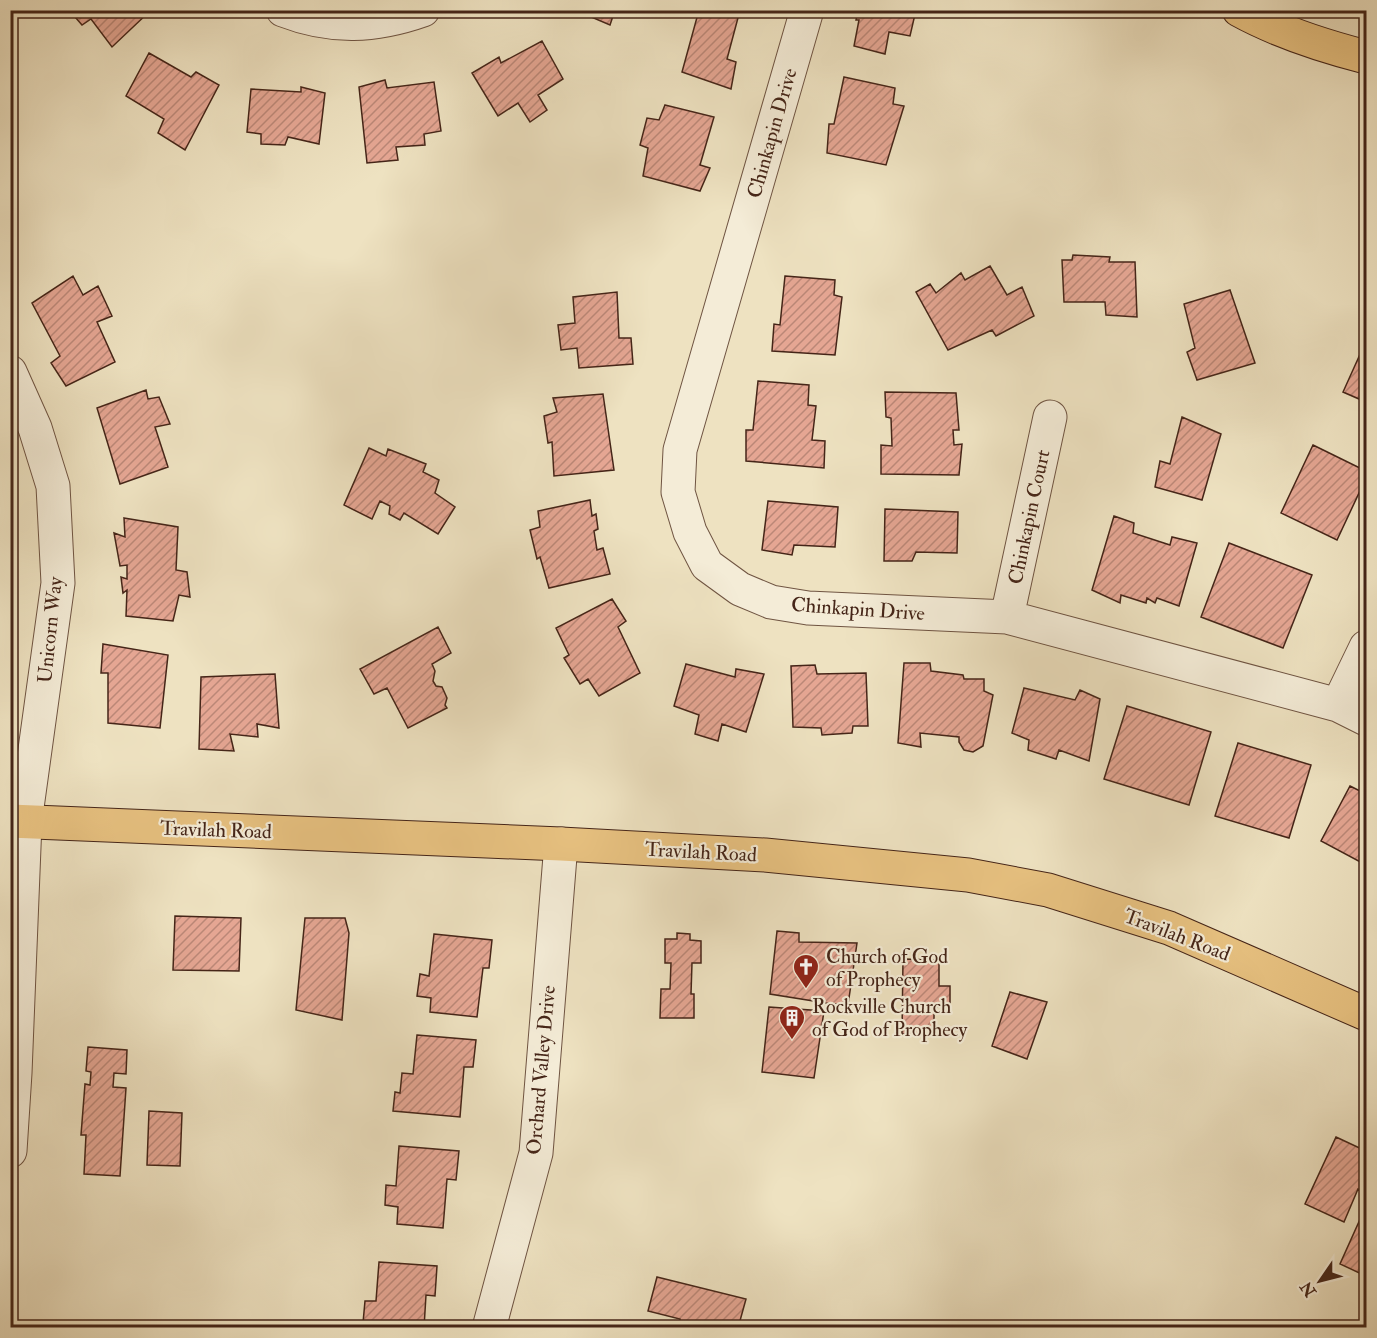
<svg xmlns="http://www.w3.org/2000/svg" width="1377" height="1338" font-family="'IM FELL Double Pica',serif">
<style>
.building{fill:url(#building-hatch);stroke:#452518;stroke-width:1.5}
.lines{fill:none;stroke-linecap:round;stroke-linejoin:round}
.minor-casing{stroke:#6f5442;stroke-width:35}
.major-casing{stroke:#452518;stroke-width:35}
.minor{stroke:#f4ecd7;stroke-width:33}
.major{stroke:#e7c180;stroke-width:33}
.labels{text-anchor:middle;dominant-baseline:central;stroke-width:4.5;stroke-linejoin:round;paint-order:stroke}
.street-label{font-size:20px;fill:#452518;stroke:#f4ecd7}
.poi-label{font-size:20px;fill:#452518;stroke:#f4ecd7;text-anchor:start}
</style>
<defs>
<pattern id="building-hatch" width="6" height="6" patternUnits="userSpaceOnUse" patternTransform="scale(1.5)"><rect width="6" height="6" fill="#e5a693"/><path d="M-1 1l2-2M0 6l6-6M5 7l2-2" fill="none" stroke="#bb8777"/></pattern>
</defs>
<rect width="100%" height="100%" fill="#eee2c1"/>
<filter id="stains"><feTurbulence type="fractalNoise" baseFrequency=".00333" numOctaves="4"/><feColorMatrix values="0 0 0 0 .2 0 0 0 0 .09 0 0 0 0 .02 0 0 0 .5 -.17"/></filter>
<radialGradient id="worn" r=".72"><stop offset=".6" stop-color="#630" stop-opacity="0"/><stop offset="1" stop-color="#630" stop-opacity=".3"/></radialGradient>
<!-- building -->
<path class="building" d="M 69,10 L 151,10 L 112,47 L 91,19 L 82,25 Z
M 575,10 L 615,10 L 610,25 Z
M 699,10 L 721,10 L 739,14 L 727,59 L 736,62 L 731,89 L 682,72 Z
M 858,10 L 916,10 L 910,36 L 889,32 L 885,54 L 854,46 L 859,20 L 856,20 Z
M 542,41 L 563,79 L 538,95 L 547,110 L 530,122 L 518,103 L 498,116 L 472,73 L 499,57 L 501,63 Z
M 149,53 L 191,77 L 196,72 L 219,85 L 185,150 L 158,133 L 164,119 L 126,96 Z
M 844,77 L 895,88 L 893,104 L 904,106 L 886,165 L 827,153 L 829,124 L 834,124 Z
M 385,80 L 387,88 L 434,82 L 441,131 L 424,134 L 425,145 L 396,147 L 398,160 L 367,163 L 359,87 Z
M 301,87 L 325,93 L 319,144 L 288,137 L 285,145 L 261,144 L 261,134 L 247,132 L 251,89 L 301,92 Z
M 665,105 L 714,117 L 700,165 L 710,168 L 700,191 L 643,176 L 648,148 L 640,145 L 647,118 L 659,120 Z
M 1073,255 L 1110,257 L 1109,262 L 1135,262 L 1137,317 L 1106,315 L 1105,302 L 1064,302 L 1062,260 L 1072,260 Z
M 990,266 L 1007,295 L 1022,287 L 1034,316 L 996,336 L 992,330 L 948,350 L 916,292 L 930,284 L 936,293 L 961,273 L 965,280 Z
M 73,276 L 83,295 L 98,286 L 112,316 L 97,322 L 115,362 L 66,386 L 51,363 L 60,356 L 32,303 Z
M 785,276 L 835,280 L 834,295 L 842,297 L 835,355 L 772,351 L 774,324 L 780,325 Z
M 1230,290 L 1255,363 L 1197,380 L 1187,352 L 1195,348 L 1184,304 Z
M 617,292 L 619,338 L 631,338 L 633,364 L 579,368 L 577,348 L 561,350 L 558,325 L 575,323 L 573,297 Z
M 1366,341 L 1366,402 L 1343,392 Z
M 758,381 L 809,385 L 808,405 L 816,406 L 812,440 L 825,441 L 824,468 L 746,461 L 746,430 L 753,430 Z
M 146,390 L 148,399 L 159,397 L 170,424 L 155,427 L 168,467 L 120,484 L 97,408 Z
M 885,392 L 956,393 L 959,430 L 953,430 L 954,445 L 962,444 L 959,475 L 881,474 L 881,445 L 892,446 L 891,418 L 886,417 Z
M 603,394 L 614,470 L 554,476 L 552,442 L 548,443 L 544,416 L 557,412 L 553,398 Z
M 1182,417 L 1221,434 L 1202,500 L 1155,487 L 1160,461 L 1170,464 Z
M 1313,445 L 1366,471 L 1366,478 L 1337,540 L 1281,513 Z
M 369,448 L 386,456 L 388,449 L 426,464 L 423,472 L 439,480 L 435,493 L 455,507 L 438,534 L 404,513 L 400,520 L 389,514 L 390,506 L 380,501 L 372,519 L 344,505 Z
M 590,500 L 592,516 L 596,514 L 598,529 L 594,531 L 597,550 L 603,548 L 610,574 L 549,588 L 540,557 L 537,559 L 530,530 L 540,527 L 538,511 Z
M 768,501 L 838,507 L 835,547 L 794,545 L 792,555 L 762,550 Z
M 885,509 L 958,512 L 957,553 L 916,552 L 912,561 L 884,561 Z
M 1114,516 L 1134,523 L 1133,533 L 1170,545 L 1172,537 L 1197,543 L 1179,606 L 1157,598 L 1155,603 L 1147,598 L 1146,603 L 1121,595 L 1120,603 L 1092,590 Z
M 124,518 L 178,527 L 176,570 L 187,572 L 190,597 L 179,595 L 173,621 L 126,616 L 127,590 L 123,593 L 121,577 L 127,579 L 127,565 L 120,566 L 114,533 L 125,537 Z
M 1229,543 L 1312,575 L 1283,648 L 1201,617 Z
M 612,599 L 626,621 L 618,627 L 640,673 L 599,696 L 588,679 L 580,684 L 564,658 L 569,655 L 556,628 Z
M 438,627 L 451,653 L 432,664 L 435,671 L 433,681 L 436,686 L 442,687 L 447,698 L 445,705 L 447,708 L 408,728 L 387,688 L 374,694 L 360,669 Z
M 103,644 L 168,655 L 160,728 L 108,723 L 108,673 L 101,673 Z
M 904,663 L 930,663 L 931,671 L 963,675 L 964,679 L 984,679 L 984,691 L 993,695 L 983,746 L 973,752 L 964,750 L 959,742 L 959,737 L 920,733 L 921,747 L 898,743 Z
M 686,664 L 735,677 L 736,669 L 764,674 L 746,732 L 722,724 L 718,741 L 695,734 L 699,715 L 674,706 Z
M 815,665 L 817,674 L 866,673 L 868,726 L 853,726 L 852,733 L 822,735 L 821,728 L 793,727 L 791,666 Z
M 275,674 L 279,728 L 257,724 L 258,737 L 230,734 L 234,751 L 199,749 L 201,677 Z
M 1024,688 L 1075,700 L 1080,690 L 1100,699 L 1089,761 L 1059,750 L 1056,759 L 1028,750 L 1029,740 L 1012,733 Z
M 1127,706 L 1211,732 L 1189,805 L 1104,779 Z
M 1238,743 L 1311,765 L 1289,838 L 1215,816 Z
M 1350,786 L 1366,794 L 1366,865 L 1321,841 Z
M 175,916 L 241,918 L 239,971 L 173,970 Z
M 305,918 L 345,918 L 349,933 L 342,1020 L 296,1010 Z
M 777,931 L 799,933 L 799,942 L 857,943 L 848,1005 L 826,1003 L 770,994 Z
M 677,933 L 690,934 L 690,940 L 701,941 L 701,963 L 692,963 L 691,994 L 694,994 L 694,1018 L 660,1018 L 661,989 L 670,989 L 671,963 L 665,963 L 665,939 L 677,939 Z
M 434,934 L 492,940 L 489,968 L 483,968 L 477,1017 L 430,1012 L 431,998 L 417,996 L 420,974 L 429,976 Z
M 903,959 L 939,960 L 939,986 L 950,986 L 950,1007 L 934,1007 L 934,1034 L 902,1034 Z
M 1010,992 L 1047,1002 L 1027,1059 L 992,1046 Z
M 769,1007 L 824,1011 L 814,1078 L 762,1072 Z
M 417,1035 L 476,1040 L 473,1067 L 464,1067 L 460,1117 L 393,1111 L 395,1092 L 400,1093 L 402,1073 L 413,1074 Z
M 88,1047 L 127,1050 L 126,1074 L 114,1073 L 113,1087 L 126,1088 L 120,1176 L 84,1174 L 86,1135 L 81,1135 L 85,1084 L 90,1085 L 91,1072 L 86,1071 Z
M 149,1111 L 182,1113 L 180,1166 L 147,1165 Z
M 1336,1137 L 1366,1151 L 1366,1193 L 1358,1189 L 1344,1222 L 1305,1204 Z
M 399,1146 L 459,1151 L 456,1180 L 447,1179 L 443,1228 L 397,1224 L 398,1207 L 385,1205 L 386,1185 L 396,1186 Z
M 1366,1206 L 1366,1276 L 1340,1264 Z
M 379,1262 L 437,1266 L 435,1296 L 426,1295 L 424,1328 L 376,1328 L 376,1324 L 363,1323 L 365,1301 L 376,1301 Z
M 657,1277 L 746,1299 L 738,1328 L 717,1328 L 706,1325 L 706,1328 L 679,1328 L 680,1319 L 648,1311 Z"/>
<g class="lines">
<defs>
<path id="minor" d="M 283,10 C 332,29 375,27 423,10
M 807,10 L 680,450 L 678,492 L 690,532 L 707,565 L 740,589 L 771,602 L 808,608 L 1007,617 L 1338,705 L 1366,719
M 10,372 L 35,428 L 53,486 L 58,583 L 25,822 L 15,1073 L 10,1151
M 1007,617 L 1050,417
M 1338,705 L 1366,647
M 489,1328 L 536,1153 L 561,844"/>
<path id="major" d="M 1239,10 C 1279,32 1323,46 1366,57
M 10,821 L 561,844 L 765,855 L 968,875 L 1048,890 L 1169,928 L 1366,1014"/>
</defs>
<!-- minor casing -->
<use href="#minor" class="minor-casing"/>
<!-- major casing -->
<use href="#major" class="major-casing"/>
<!-- minor -->
<use href="#minor" class="minor"/>
<!-- major -->
<use href="#major" class="major"/>
</g>
<!-- icons -->
<defs>
<symbol id="church-pin" viewBox="-11 -11 22 30"><path d="M0 17L-7.5 6A9.5 9.5 0 1 1 7.5 6Z" fill="#8f2418" stroke="#f4ecd7"/><path d="M-1.2-6h2.4v3.5h3.3v2.4h-3.3V6h-2.4V-.1h-3.3v-2.4h3.3Z" fill="#fff"/></symbol>
<symbol id="building-pin" viewBox="-11 -11 22 30"><path d="M0 17L-7.5 6A9.5 9.5 0 1 1 7.5 6Z" fill="#8f2418" stroke="#f4ecd7"/><path d="M-4-6H4V6H1V3H-1V6H-4ZM-2.5-4.3h1.7v1.8h-1.7ZM.8-4.3h1.7v1.8H.8ZM-2.5-1h1.7V.8h-1.7ZM.8-1h1.7V.8H.8Z" fill="#fff"/></symbol>
</defs>
<g fill-rule="evenodd">
<use href="#church-pin" x="791" y="952" width="30" height="40"/>
<use href="#building-pin" x="777" y="1003" width="30" height="40"/>
</g>
<g class="labels">
<!-- street labels -->
<g class="street-label">
<text transform="translate(772 133) rotate(-74)">Chinkapin Drive</text>
<text transform="translate(1029 517) rotate(-78)">Chinkapin Court</text>
<text transform="translate(858 609) rotate(4)">Chinkapin Drive</text>
<text transform="translate(50 630) rotate(-84)">Unicorn Way</text>
<text transform="translate(216 830) rotate(2)">Travilah Road</text>
<text transform="translate(701 852) rotate(3)">Travilah Road</text>
<text transform="translate(1177 935) rotate(21)">Travilah Road</text>
<text transform="translate(541 1070) rotate(-85)">Orchard Valley Drive</text>
</g>
<!-- poi labels -->
<g class="poi-label">
<text x="826" y="956">Church of God<tspan x="826" dy="23">of Prophecy</tspan></text>
<text x="812" y="1006">Rockville Church<tspan x="812" dy="23">of God of Prophecy</tspan></text>
</g>
</g>
<!-- margin -->
<rect width="1377" height="1338" fill="none" stroke="#eee2c1" stroke-width="36"/>
<rect x="12" y="12" width="1353" height="1314" fill="none" stroke="#452518" stroke-width="3"/>
<rect x="18" y="18" width="1341" height="1302" fill="none" stroke="#452518" stroke-width="1.5"/>
<!-- north arrow -->
<g transform="translate(1320 1281) rotate(235)" stroke="#f4ecd7" stroke-width="4.5" paint-order="stroke">
<path d="M0-4.5L10 22L0 15L-10 22Z" fill="#452518"/>
<text y="-9" font-size="16" font-weight="bold" text-anchor="middle" fill="#452518">N</text>
</g>
<rect width="100%" height="100%" filter="url(#stains)"/>
<rect width="100%" height="100%" fill="url(#worn)"/>
</svg>
